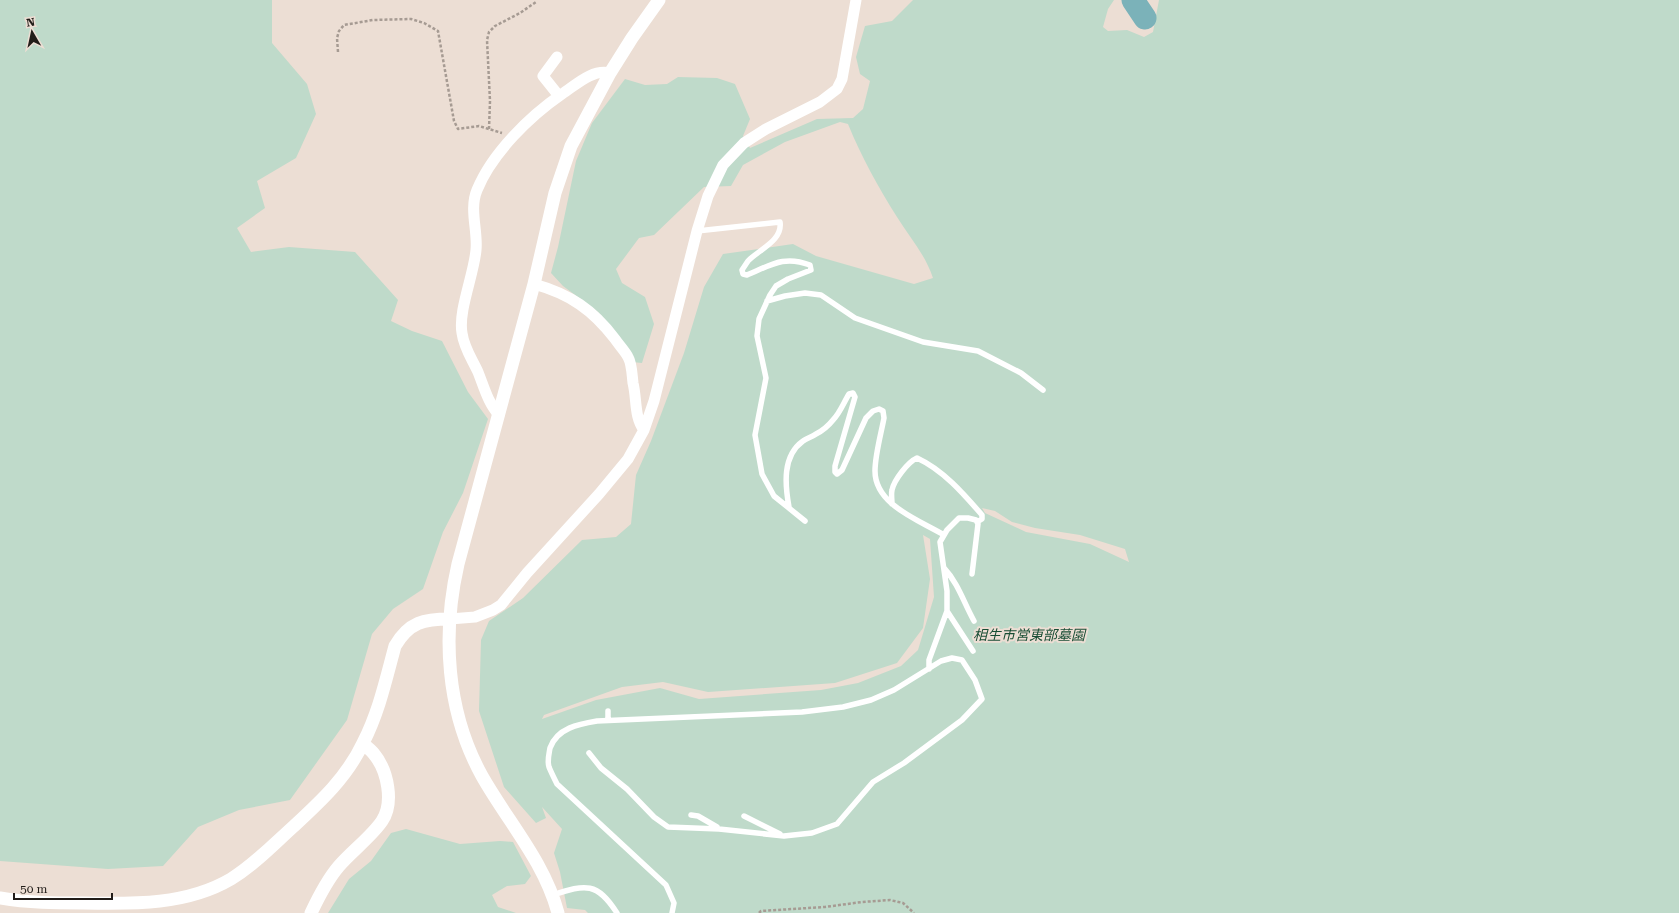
<svg xmlns="http://www.w3.org/2000/svg" width="1679" height="913" font-family="'Roboto Serif','Noto Sans JP',serif">
<style>
.green{fill:#bfdaca;fill-rule:evenodd}
.lines{fill:none;stroke-linecap:round;stroke-linejoin:round}
.river{stroke:#7bb2b9;stroke-width:23}
.path{stroke:#a69b93;stroke-width:2.5;stroke-dasharray:3 2;stroke-linecap:butt}
.service{stroke:#fff;stroke-width:5.5}
.minor{stroke:#fff;stroke-width:11}
.tertiary{stroke:#fff;stroke-width:13}
.labels{text-anchor:middle;dominant-baseline:central;stroke-width:4;stroke-linejoin:round;paint-order:stroke}
.park-label{font-size:14px;font-style:italic;fill:#184d34;stroke:#ecded4}
</style>
<rect width="100%" height="100%" fill="#ecded4"/>
<!-- green -->
<path class="green" d="M 0,0 L 272,0 L 272,43 L 307,84 L 316,114 L 296,158 L 257,181 L 265,208 L 237,228 L 251,252 L 289,247 L 355,252 L 398,300 L 391,321 L 412,331 L 442,341 L 468,392 L 488,419 L 463,493 L 443,532 L 423,589 L 393,609 L 372,634 L 347,720 L 290,800 L 239,810 L 198,827 L 163,866 L 108,869 L 0,861 Z
M 913,0 L 1114,0 L 1108,9 L 1103,27 L 1108,31 L 1127,30 L 1144,37 L 1153,32 L 1159,0 L 1679,0 L 1679,913 L 588,913 L 585,910 L 567,908 L 560,872 L 554,853 L 562,829 L 542,807 L 546,818 L 536,823 L 504,787 L 479,711 L 481,640 L 489,621 L 523,598 L 582,540 L 616,537 L 631,524 L 636,475 L 651,441 L 684,353 L 704,287 L 723,254 L 793,244 L 816,256 L 914,284 L 933,278 C 925,254 910,238 897,217 C 878,187 861,156 848,124 L 840,122 L 785,142 L 743,165 L 731,186 L 704,187 L 654,235 L 639,238 L 616,269 L 622,283 L 645,297 L 654,324 L 642,363 L 632,362 L 598,312 L 563,286 L 551,273 L 558,247 L 576,161 L 592,123 L 625,79 L 645,85 L 667,84 L 678,77 L 717,78 L 735,84 L 750,119 L 743,136 L 750,148 L 817,119 L 853,118 L 863,109 L 870,81 L 860,74 L 856,57 L 865,26 L 892,21 ZM 982,508 L 995,511 L 1012,522 L 1035,528 L 1080,535 L 1125,549 L 1129,562 L 1090,544 L 1026,532 L 985,513 ZM 923,535 L 930,539 L 934,597 L 918,650 L 901,666 L 858,683 L 821,690 L 699,699 L 660,688 L 596,700 L 542,719 L 544,715 L 622,687 L 663,682 L 708,692 L 835,683 L 897,663 L 923,628 L 930,579 Z
M 406,829 L 460,844 L 500,841 L 513,842 L 531,876 L 525,884 L 507,886 L 492,895 L 498,907 L 516,913 L 328,913 L 349,879 L 371,861 L 391,833 Z"/>
<g class="lines">
<!-- river -->
<path class="river" d="M 1133,0 L 1145,18"/>
<!-- path -->
<path class="path" d="M 338,52 L 337,38 L 339,31 L 344,25 L 373,20 L 411,19 L 424,23 L 438,31 L 454,121 L 458,129 L 479,126 L 502,133
M 489,129 L 490,101 L 487,40 L 489,32 L 495,26 L 520,13 L 536,2
M 759,913 L 761,911 L 825,907 L 862,902 L 890,900 L 903,903 L 914,913"/>
<!-- service -->
<path class="service" d="M 697,231 L 780,222 C 783,241 758,250 748,261 C 746,264 744,267 742,270 L 743,274 L 747,275 C 771,265 784,255 810,265 L 811,270 L 788,279 L 776,286 L 770,295 L 759,319 L 757,336 L 766,378 L 755,435 L 762,474 L 774,496 L 805,521
M 767,301 L 785,296 L 805,293 L 821,295 L 855,318 L 923,342 L 978,351 L 1021,373 L 1043,390
M 892,504 C 892,500 891,494 892,490 C 894,480 908,462 917,458 C 943,470 963,493 982,515 L 982,519 L 977,522
M 789,507 C 785,485 782,456 803,441 C 807,438 812,437 816,434 C 822,431 829,425 833,420 C 840,413 844,402 849,394 L 853,393 L 855,397 L 835,466 L 835,472 L 837,474 L 842,470 L 866,418 L 873,411 L 879,409 L 883,411 L 884,418 C 881,434 875,455 875,471 C 875,505 919,520 944,535
M 944,568 C 958,583 964,603 974,621
M 947,611 L 973,651
M 929,669 L 929,660 L 947,611 L 947,591 L 940,542 L 947,530 L 959,518 L 968,518 L 976,520 L 978,524 L 972,574
M 608,720 L 608,711
M 589,753 L 601,768 L 627,789 L 654,817 L 668,827 L 719,829 L 784,836 L 812,833 L 837,824 L 873,782 L 904,763 L 962,720 L 982,699 L 975,680 L 962,660 L 952,658 L 941,661 L 894,690 L 871,700 L 843,707 L 802,712 L 597,721 C 579,724 557,728 550,748 C 549,754 547,761 549,767 C 551,772 554,778 557,784 L 666,885 L 674,903 L 672,913
M 691,815 L 698,816 L 717,827
M 744,816 L 780,834
M 553,895 C 586,884 597,882 617,913"/>
<!-- minor -->
<path class="minor" d="M 557,57 L 543,76 L 559,96
M 534,284 C 570,294 593,310 615,339 C 619,345 625,351 628,357 C 632,364 632,375 633,383 C 637,399 634,417 644,430
M 499,415 C 488,403 484,387 478,372 C 472,359 464,348 462,333 C 458,311 474,274 476,250 C 478,231 469,209 477,190 C 492,153 530,116 562,94 C 577,84 592,69 610,73
M 450,619 L 475,617 L 493,610 L 501,605 L 527,573 L 599,494 L 628,459 L 644,430 L 654,401 L 697,231 L 708,196 L 723,165 L 744,143 L 766,129 L 820,102 L 837,89 L 842,79 L 856,0"/>
<!-- tertiary -->
<path class="tertiary" d="M 0,898 C 28,903 56,903 84,903 C 134,904 187,905 231,879 C 254,865 274,844 294,826 C 321,801 347,777 363,743 C 379,712 386,679 395,646 C 409,622 424,619 450,619
M 311,913 C 319,896 327,880 339,866 C 352,851 372,836 382,821 C 394,803 388,771 374,754 C 371,750 367,747 363,744
M 558,913 C 544,861 508,822 482,776 C 446,711 442,634 458,564 L 534,284 L 555,193 L 571,146 L 610,73 L 632,38 L 659,0"/>
</g>
<g class="labels">
<!-- park labels -->
<g class="park-label">
<text x="1029" y="635">相生市営東部墓園</text>
</g>
</g>
<!-- north arrow -->
<g transform="translate(32 32) rotate(351)" stroke="#ecded4" stroke-width="3" paint-order="stroke">
<path d="M0-3L7 15L0 10L-7 15Z" fill="#221d19"/>
<text y="-6" font-size="11" font-weight="bold" text-anchor="middle" fill="#221d19">N</text>
</g>
<!-- scale -->
<path d="M14 893v6h98v-6" fill="none" stroke="#221d19" stroke-width="2"/>
<text x="20" y="893" font-size="12" fill="#221d19" stroke="#ecded4" stroke-width="3" paint-order="stroke">50 m</text>
</svg>
